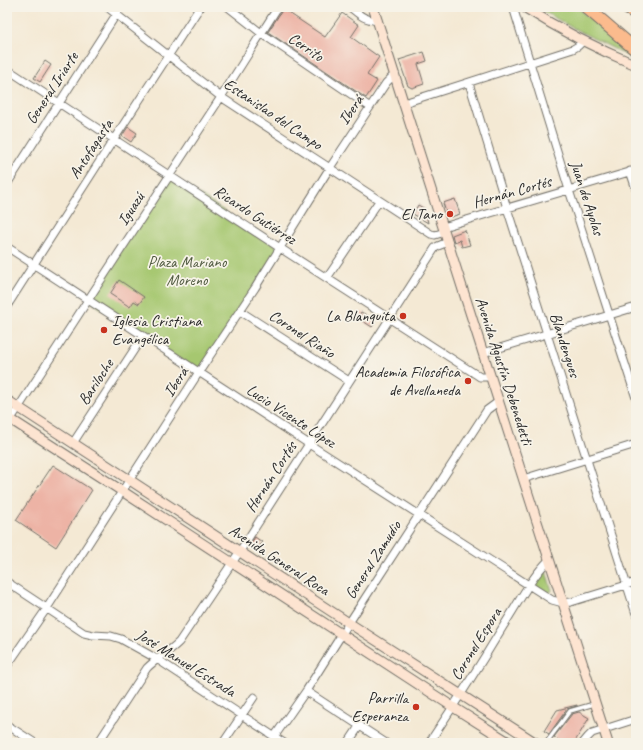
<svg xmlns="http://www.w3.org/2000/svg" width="643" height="750" font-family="Caveat,sans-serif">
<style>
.green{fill:#a6c770;stroke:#68794e}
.building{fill:#edb3a5}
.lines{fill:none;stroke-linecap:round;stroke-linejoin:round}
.lane-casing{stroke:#716e66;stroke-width:5.5}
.street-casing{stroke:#716e66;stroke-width:9}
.secondary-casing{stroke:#716e66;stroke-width:11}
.highway-casing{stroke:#716e66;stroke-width:14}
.lane{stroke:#fff;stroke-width:3.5}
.street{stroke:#fff;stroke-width:7}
.secondary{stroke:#fde4d1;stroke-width:9}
.highway{stroke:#fbbb8d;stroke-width:12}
.poi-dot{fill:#c8321e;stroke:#f7f3e8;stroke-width:1.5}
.labels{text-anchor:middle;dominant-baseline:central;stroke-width:3.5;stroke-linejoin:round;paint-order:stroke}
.street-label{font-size:16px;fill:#2b2b2b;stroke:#f7f3e8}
.poi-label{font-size:16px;fill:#2b2b2b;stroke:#f7f3e8;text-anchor:end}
.park-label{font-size:16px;fill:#505a40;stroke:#f7f3e8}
</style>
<rect width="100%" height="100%" fill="#f7f3e8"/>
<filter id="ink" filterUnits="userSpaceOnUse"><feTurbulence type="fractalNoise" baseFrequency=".025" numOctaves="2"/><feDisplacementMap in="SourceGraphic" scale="8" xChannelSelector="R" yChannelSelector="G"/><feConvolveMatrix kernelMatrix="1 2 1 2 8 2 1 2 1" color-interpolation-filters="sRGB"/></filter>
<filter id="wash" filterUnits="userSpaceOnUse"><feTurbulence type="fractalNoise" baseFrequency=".012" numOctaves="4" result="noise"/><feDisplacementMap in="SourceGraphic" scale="16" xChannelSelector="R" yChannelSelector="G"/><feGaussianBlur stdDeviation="0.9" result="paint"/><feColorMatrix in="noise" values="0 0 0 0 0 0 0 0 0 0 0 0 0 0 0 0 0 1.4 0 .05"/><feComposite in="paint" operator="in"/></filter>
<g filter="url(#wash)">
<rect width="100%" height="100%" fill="#f4e9d4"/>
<!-- green -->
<path class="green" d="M 536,7 L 577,7 L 636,60 L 571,27 Z
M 170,175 L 280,248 L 199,372 L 88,300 Z
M 543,571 L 546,572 L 552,590 L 550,593 L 537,587 L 535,584 Z"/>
<g id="blocks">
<!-- building -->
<path class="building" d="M 283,9 L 325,37 L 342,13 L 359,25 L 351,37 L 379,57 L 367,75 L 377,81 L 366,98 L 268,32 Z
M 424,52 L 427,61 L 418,64 L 424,84 L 412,88 L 408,86 L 399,60 Z
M 45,61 L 51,65 L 40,82 L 34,78 Z
M 128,127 L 137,133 L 131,142 L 122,136 Z
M 455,199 L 460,214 L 451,217 L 447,215 L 443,203 Z
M 418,205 L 425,209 L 428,223 L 413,214 Z
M 465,230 L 470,245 L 462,247 L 460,240 L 454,242 L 452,235 Z
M 119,280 L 144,297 L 139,304 L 134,301 L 130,307 L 110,294 Z
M 361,312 L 374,319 L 375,322 L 372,327 L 358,318 Z
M 53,465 L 92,490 L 56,547 L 16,520 Z
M 255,537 L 262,542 L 257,551 L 249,546 Z
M 577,705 L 577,706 L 567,709 L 549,734 L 544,731 L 557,710 Z
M 579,712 L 589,718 L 574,743 L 564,743 L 554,737 L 572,714 Z"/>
</g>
</g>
<g filter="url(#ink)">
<use href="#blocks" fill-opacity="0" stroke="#716e66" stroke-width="1"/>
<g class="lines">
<defs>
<path id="lane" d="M 546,743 L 570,711 L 594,704"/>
<path id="street" d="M 107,7 L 221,97 L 431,234 L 435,235 L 445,232
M 228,7 L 261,33 L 370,107
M 350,7 C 361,16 363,19 378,21
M 513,7 L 569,190 L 636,398
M 7,69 L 280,248 L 477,375 L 480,377 L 491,377
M 469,83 L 507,208 L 636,614
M 404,103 L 573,49 L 578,46 L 583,41
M 630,171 L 636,189
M 7,184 L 121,7
M 443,227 L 636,170
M 7,247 L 309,444 L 552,600 L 563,603 L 571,602 L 636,582
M 327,278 L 379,201
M 7,306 L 114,139 L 200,7
M 240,311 L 349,381
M 483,353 L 636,307
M 7,425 L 88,300 L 221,97 L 278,7
M 73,443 L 143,336
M 523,479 L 636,444
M 7,582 L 84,633 L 93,635 L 111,636 L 121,639 L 157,659 L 284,743
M 7,666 L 47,608 L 199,372 L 255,288 L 329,169 L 386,83 L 395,74
M 306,691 L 386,743
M 7,725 L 35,743
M 274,737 L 306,691 L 347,626 L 487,410 L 498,402
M 98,743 L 147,668 C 157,658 169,652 179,642 L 240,551 L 435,248 L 438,246 L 448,242
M 223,743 L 254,697
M 348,743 L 360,725
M 429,743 C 455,704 480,665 504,625 C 517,605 532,576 549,560
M 583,743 L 588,737 L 592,733 L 636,719"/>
<path id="secondary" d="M 373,7 L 483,353 L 608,743
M 524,7 C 560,30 597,49 636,65
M 7,400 L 349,623 L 536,743
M 7,417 L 122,491 L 453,707 L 510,743"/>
<path id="highway" d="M 586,7 L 636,50
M 625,7 L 636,13"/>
</defs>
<!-- lane casing -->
<use href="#lane" class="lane-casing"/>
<!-- street casing -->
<use href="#street" class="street-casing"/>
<!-- secondary casing -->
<use href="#secondary" class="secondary-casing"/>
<!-- highway casing -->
<use href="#highway" class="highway-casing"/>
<!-- lane -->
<use href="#lane" class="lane"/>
<!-- street -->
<use href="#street" class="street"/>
<!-- secondary -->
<use href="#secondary" class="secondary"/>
<!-- highway -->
<use href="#highway" class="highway"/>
</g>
</g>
<!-- markers -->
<g class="poi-dot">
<circle cx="450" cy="214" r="4"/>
<circle cx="403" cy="316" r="4"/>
<circle cx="104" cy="330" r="4"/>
<circle cx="468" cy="381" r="4"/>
<circle cx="416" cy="707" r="4"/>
</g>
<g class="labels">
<!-- street labels -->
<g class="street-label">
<text transform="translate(306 47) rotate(34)">Cerrito</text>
<text transform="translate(52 88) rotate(-57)">General Iriarte</text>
<text transform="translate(351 110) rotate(-56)">Iberá</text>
<text transform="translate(273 114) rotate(34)">Estanislao del Campo</text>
<text transform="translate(91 149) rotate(-57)">Antofagasta</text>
<text transform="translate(512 192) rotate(-16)">Hernán Cortés</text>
<text transform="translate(587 198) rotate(72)">Juan de Ayolas</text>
<text transform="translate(131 209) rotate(-57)">Iguazú</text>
<text transform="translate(255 215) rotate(33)">Ricardo Gutiérrez</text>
<text transform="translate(302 334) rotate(33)">Coronel Riaño</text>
<text transform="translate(565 345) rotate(72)">Blandengues</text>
<text transform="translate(504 371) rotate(72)">Avenida Agustín Debenedetti</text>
<text transform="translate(96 382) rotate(-57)">Bariloche</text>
<text transform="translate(176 382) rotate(-57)">Iberá</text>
<text transform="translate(291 416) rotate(33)">Lucio Vicente López</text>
<text transform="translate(271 477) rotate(-57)">Hernán Cortés</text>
<text transform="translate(279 560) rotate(33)">Avenida General Roca</text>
<text transform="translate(373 560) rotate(-57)">General Zamudio</text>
<text transform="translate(476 644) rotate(-58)">Coronel Espora</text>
<text transform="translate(186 663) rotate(32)">José Manuel Estrada</text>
</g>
<!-- poi labels -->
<g class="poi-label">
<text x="442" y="214">El Tano</text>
<text x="395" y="316">La Blanquita</text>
<text x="112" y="321" text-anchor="start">Iglesia Cristiana<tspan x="112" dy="18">Evangélica</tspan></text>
<text x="460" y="372">Academia Filosófica<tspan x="460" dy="18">de Avellaneda</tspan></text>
<text x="408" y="698">Parrilla<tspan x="408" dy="18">Esperanza</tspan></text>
</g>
<!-- park labels -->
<g class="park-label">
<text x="187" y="262">Plaza Mariano<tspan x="187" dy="18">Moreno</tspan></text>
</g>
</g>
<!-- margin -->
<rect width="643" height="750" fill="none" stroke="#f7f3e8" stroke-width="24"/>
</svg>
